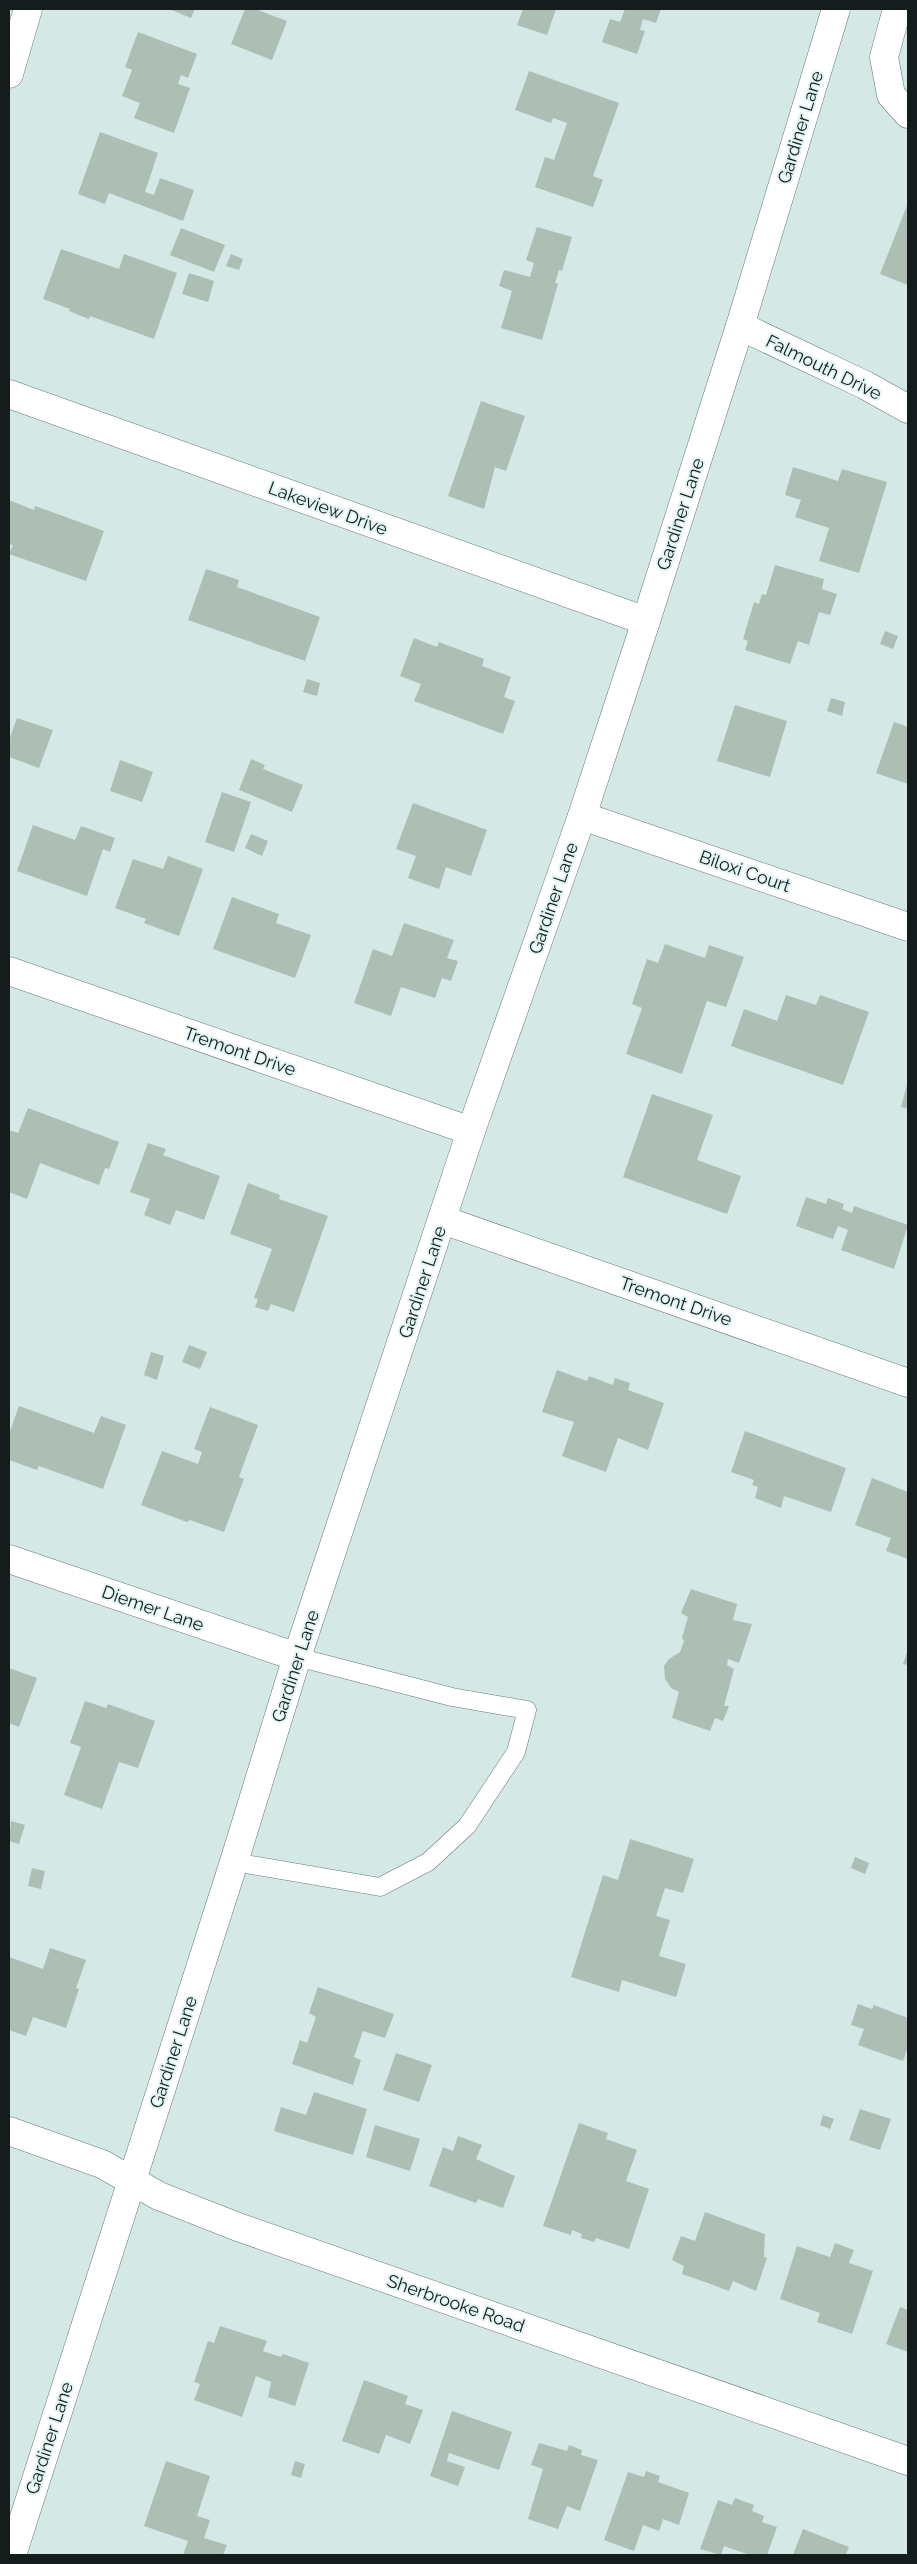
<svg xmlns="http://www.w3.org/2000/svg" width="917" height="2564" font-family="Raleway,sans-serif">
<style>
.building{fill:#adbeb5}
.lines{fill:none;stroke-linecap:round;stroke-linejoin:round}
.service-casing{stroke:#677978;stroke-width:19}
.minor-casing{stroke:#677978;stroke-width:29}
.secondary-casing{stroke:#677978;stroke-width:29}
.service{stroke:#fff;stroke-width:18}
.minor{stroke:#fff;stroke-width:28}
.secondary{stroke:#fff;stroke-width:28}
.labels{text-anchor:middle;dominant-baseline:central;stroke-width:4;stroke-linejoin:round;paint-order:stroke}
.street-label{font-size:18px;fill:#151c1c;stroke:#e1f5f4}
</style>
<rect width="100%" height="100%" fill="#d4e8e6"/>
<!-- building -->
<path class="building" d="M 169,9 L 195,9 L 191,18 Z
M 245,9 L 255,9 L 287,21 L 272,60 L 231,44 Z
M 523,9 L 556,9 L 547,35 L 517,25 Z
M 625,9 L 661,9 L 656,23 L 643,19 L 640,30 L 645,31 L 637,54 L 602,42 L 610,19 L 620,22 Z
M 138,32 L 197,54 L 188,78 L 181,75 L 178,84 L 190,88 L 174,133 L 134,118 L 140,103 L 122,96 L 132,70 L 125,67 Z
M 529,71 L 619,103 L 593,176 L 603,180 L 593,207 L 535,187 L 545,157 L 554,160 L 567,123 L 553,118 L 551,123 L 515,110 Z
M 100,132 L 158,153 L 145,192 L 154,195 L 160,178 L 194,190 L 183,221 L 109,193 L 105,204 L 78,194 Z
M 908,203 L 908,285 L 880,274 Z
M 537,227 L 572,237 L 562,271 L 559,270 L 555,283 L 558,284 L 542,340 L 501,328 L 512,291 L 499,286 L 504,270 L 530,277 L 534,263 L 526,260 Z
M 181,228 L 225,245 L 214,272 L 170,255 Z
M 61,249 L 119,269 L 124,254 L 177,273 L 154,339 L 90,316 L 89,319 L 81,316 L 69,311 L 70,309 L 43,299 Z
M 231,254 L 243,259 L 239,270 L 226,266 Z
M 189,273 L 214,281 L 208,302 L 182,294 Z
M 481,401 L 525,416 L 506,471 L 495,467 L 484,509 L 448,496 Z
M 793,467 L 838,481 L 842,469 L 887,482 L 859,573 L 819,561 L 829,528 L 795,517 L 801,500 L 785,495 Z
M 9,500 L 34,510 L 35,506 L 38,507 L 104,531 L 86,581 L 9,554 L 13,545 L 9,544 Z
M 775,565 L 824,579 L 822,589 L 837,594 L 830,615 L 819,612 L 809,645 L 798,641 L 790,664 L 745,650 L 748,641 L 743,639 L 754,602 L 759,604 L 762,594 L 766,595 Z
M 206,569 L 239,580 L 237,587 L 320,617 L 305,661 L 188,620 Z
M 885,631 L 898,636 L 893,649 L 880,644 Z
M 414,638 L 437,647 L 439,642 L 484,659 L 482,666 L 511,677 L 504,697 L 515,701 L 503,734 L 414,701 L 421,684 L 400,676 Z
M 307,679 L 320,683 L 317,696 L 303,692 Z
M 831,698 L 845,702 L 842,716 L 827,711 Z
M 735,705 L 787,721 L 770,777 L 717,761 Z
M 17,718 L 53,730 L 39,768 L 9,757 L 9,740 Z
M 894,722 L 908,727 L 908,784 L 876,773 Z
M 251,759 L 265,765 L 263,769 L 303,785 L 292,812 L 239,790 Z
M 120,760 L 153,772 L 142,802 L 110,791 Z
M 222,792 L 251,802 L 234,852 L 205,842 Z
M 413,803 L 487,830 L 471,876 L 446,867 L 439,889 L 408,878 L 416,856 L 396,849 Z
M 33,825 L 75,840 L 81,826 L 115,838 L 110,852 L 103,849 L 87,896 L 17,871 Z
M 251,834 L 268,841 L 262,856 L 245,848 Z
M 168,856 L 203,869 L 179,936 L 144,923 L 146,919 L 115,908 L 133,859 L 163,869 Z
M 232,897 L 279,914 L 276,923 L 311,935 L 295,978 L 213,949 Z
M 404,923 L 454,940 L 447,958 L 458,961 L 451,981 L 442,978 L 435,998 L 401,987 L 391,1016 L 354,1003 L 373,949 L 392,956 Z
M 665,944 L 705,958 L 709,945 L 744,957 L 726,1007 L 707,1001 L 682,1074 L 626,1054 L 642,1008 L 632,1004 L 647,959 L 658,963 Z
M 786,995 L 816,1005 L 820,995 L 869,1012 L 843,1085 L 731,1046 L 744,1009 L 777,1021 Z
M 908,1081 L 908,1109 L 901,1107 Z
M 652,1094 L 713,1115 L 697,1160 L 741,1176 L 727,1214 L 623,1177 Z
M 28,1108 L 119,1142 L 109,1169 L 105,1168 L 99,1185 L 40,1163 L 27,1199 L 9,1192 L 9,1130 L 18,1133 Z
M 148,1143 L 166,1149 L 163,1155 L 220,1176 L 204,1220 L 176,1210 L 170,1225 L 144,1215 L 150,1199 L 130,1192 Z
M 248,1183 L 280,1195 L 279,1199 L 328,1216 L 294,1312 L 271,1304 L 268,1311 L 255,1307 L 258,1299 L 254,1298 L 272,1249 L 230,1234 Z
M 806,1197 L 826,1204 L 828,1198 L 844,1204 L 842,1209 L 852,1213 L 854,1206 L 908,1225 L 894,1269 L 841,1250 L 848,1230 L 838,1226 L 833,1239 L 796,1226 Z
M 189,1345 L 207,1352 L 200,1369 L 182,1362 Z
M 151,1352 L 164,1356 L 157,1380 L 144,1375 Z
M 557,1370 L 587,1381 L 589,1376 L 613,1385 L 615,1378 L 630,1383 L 628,1390 L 664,1403 L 648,1450 L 618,1438 L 606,1472 L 562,1456 L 574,1422 L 542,1412 Z
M 19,1406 L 94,1433 L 101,1416 L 126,1425 L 103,1489 L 39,1466 L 37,1470 L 9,1460 L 9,1434 Z
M 210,1407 L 258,1425 L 239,1477 L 244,1479 L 224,1532 L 190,1520 L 187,1522 L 141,1505 L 162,1451 L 198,1464 L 202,1452 L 194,1449 Z
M 745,1431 L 846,1468 L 831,1512 L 784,1496 L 781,1508 L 755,1498 L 758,1487 L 752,1485 L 754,1480 L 731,1472 Z
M 872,1478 L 908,1492 L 908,1559 L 886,1551 L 891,1538 L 855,1525 Z
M 691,1589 L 737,1604 L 733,1620 L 752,1624 L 739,1663 L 728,1659 L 727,1665 L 734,1669 L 724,1706 L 729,1706 L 723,1721 L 715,1718 L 710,1731 L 672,1718 L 679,1692 L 671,1688 L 665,1679 L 664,1666 L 669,1659 L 680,1652 L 684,1641 L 682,1638 L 688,1617 L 681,1613 Z
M 908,1649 L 908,1665 L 903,1664 Z
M 9,1668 L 37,1678 L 19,1727 L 9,1723 Z
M 85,1701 L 106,1708 L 108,1704 L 155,1721 L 138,1768 L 119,1762 L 102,1809 L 64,1795 L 81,1747 L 70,1743 Z
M 11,1821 L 25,1825 L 19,1844 L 9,1841 Z
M 630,1839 L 694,1859 L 683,1893 L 665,1888 L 656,1916 L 670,1920 L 659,1956 L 686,1964 L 676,1997 L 622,1980 L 619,1992 L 571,1977 L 603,1875 L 618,1880 Z
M 855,1857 L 869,1863 L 865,1874 L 851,1868 Z
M 32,1868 L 45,1871 L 41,1889 L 28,1886 Z
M 50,1948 L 86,1960 L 76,1988 L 79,1989 L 66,2028 L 33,2017 L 26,2036 L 9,2030 L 9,1957 L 43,1969 Z
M 318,1987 L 394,2014 L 385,2038 L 363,2031 L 354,2057 L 361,2060 L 353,2085 L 292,2064 L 300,2040 L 307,2043 L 316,2017 L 309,2013 Z
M 858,2004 L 872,2009 L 874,2005 L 908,2018 L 908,2047 L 903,2061 L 858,2045 L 864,2029 L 851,2025 Z
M 396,2053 L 432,2065 L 419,2102 L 383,2090 Z
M 314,2092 L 367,2109 L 353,2155 L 274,2131 L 281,2107 L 306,2115 Z
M 860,2109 L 891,2119 L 880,2150 L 849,2140 Z
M 823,2115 L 834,2119 L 830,2129 L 820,2125 Z
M 579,2123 L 608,2133 L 606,2139 L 637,2150 L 626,2181 L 649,2189 L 629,2249 L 596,2238 L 594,2242 L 588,2240 L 581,2238 L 582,2234 L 572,2230 L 571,2235 L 543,2226 Z
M 375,2125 L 420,2139 L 410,2171 L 366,2157 Z
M 458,2136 L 482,2145 L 476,2159 L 515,2176 L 503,2208 L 478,2199 L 476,2203 L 429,2186 L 443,2147 L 453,2151 Z
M 705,2212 L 765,2234 L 764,2257 L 767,2258 L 756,2291 L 733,2281 L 729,2291 L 705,2282 L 682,2274 L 684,2266 L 672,2260 L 681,2236 L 695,2241 Z
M 835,2243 L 854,2250 L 849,2263 L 873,2271 L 852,2334 L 817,2322 L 820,2313 L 780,2299 L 797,2246 L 830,2257 Z
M 900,2307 L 908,2310 L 908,2352 L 886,2344 Z
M 220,2326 L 267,2341 L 263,2351 L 281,2357 L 283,2354 L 309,2363 L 295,2406 L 268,2397 L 271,2382 L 256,2376 L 242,2417 L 194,2400 L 200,2384 L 194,2382 L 208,2341 L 214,2343 Z
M 364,2380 L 408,2396 L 405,2404 L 423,2410 L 410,2444 L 386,2435 L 379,2454 L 342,2441 Z
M 452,2411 L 512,2432 L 499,2470 L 449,2453 L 447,2461 L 465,2467 L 458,2486 L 430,2476 Z
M 539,2443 L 567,2451 L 569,2445 L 582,2450 L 581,2455 L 598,2460 L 580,2511 L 567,2506 L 558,2529 L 528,2519 L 543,2469 L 531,2465 Z
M 166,2461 L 210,2476 L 197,2516 L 210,2520 L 204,2538 L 227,2545 L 223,2555 L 183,2555 L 188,2541 L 144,2526 Z
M 295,2461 L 305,2464 L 301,2478 L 291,2475 Z
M 646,2471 L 660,2476 L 658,2482 L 689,2493 L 679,2525 L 663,2519 L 659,2531 L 643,2525 L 634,2551 L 604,2540 L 628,2472 L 644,2477 Z
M 735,2498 L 754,2505 L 752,2511 L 764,2516 L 762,2522 L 777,2527 L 767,2555 L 750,2555 L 724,2546 L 721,2555 L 700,2549 L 718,2500 L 732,2505 Z
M 803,2529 L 849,2547 L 846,2554 L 850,2555 L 793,2555 Z"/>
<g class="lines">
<defs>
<path id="service" d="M 234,1862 L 380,1887 L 428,1862 L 467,1826 L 516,1752 L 527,1710 L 452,1697 L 297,1657"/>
<path id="minor" d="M 897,9 L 884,57 L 891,95 L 908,114
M 9,74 L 28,9
M 740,326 L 865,385 L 908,409
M 9,394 L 646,621
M 582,816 L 908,927
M 9,971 L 471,1131
M 443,1220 L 908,1383
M 9,1559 L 297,1657
M 9,2131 L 102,2164 L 159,2196 L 238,2227 L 908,2461"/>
<path id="secondary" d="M 12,2555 L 234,1862 L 297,1657 L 471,1131 L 582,816 L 646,621 L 740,326 L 836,9"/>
</defs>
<!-- service casing -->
<use href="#service" class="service-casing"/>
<!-- minor casing -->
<use href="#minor" class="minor-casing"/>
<!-- secondary casing -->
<use href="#secondary" class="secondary-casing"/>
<!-- service -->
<use href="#service" class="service"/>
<!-- minor -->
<use href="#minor" class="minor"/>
<!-- secondary -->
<use href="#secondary" class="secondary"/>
</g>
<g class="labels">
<!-- street labels -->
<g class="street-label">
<text transform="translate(800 127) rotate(-73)">Gardiner Lane</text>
<text transform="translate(824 367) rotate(26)">Falmouth Drive</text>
<text transform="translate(328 508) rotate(20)">Lakeview Drive</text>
<text transform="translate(680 514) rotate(-72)">Gardiner Lane</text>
<text transform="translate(745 871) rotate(19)">Biloxi Court</text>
<text transform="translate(553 898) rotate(-71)">Gardiner Lane</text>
<text transform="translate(240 1051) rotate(19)">Tremont Drive</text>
<text transform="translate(422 1282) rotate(-72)">Gardiner Lane</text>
<text transform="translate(676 1301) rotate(19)">Tremont Drive</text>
<text transform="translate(153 1608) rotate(19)">Diemer Lane</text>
<text transform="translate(295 1666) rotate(-72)">Gardiner Lane</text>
<text transform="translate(173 2052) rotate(-72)">Gardiner Lane</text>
<text transform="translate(456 2303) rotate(19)">Sherbrooke Road</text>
<text transform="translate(49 2438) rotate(-72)">Gardiner Lane</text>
</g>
</g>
<!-- border -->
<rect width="917" height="2564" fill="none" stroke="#151c1c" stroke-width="20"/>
</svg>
